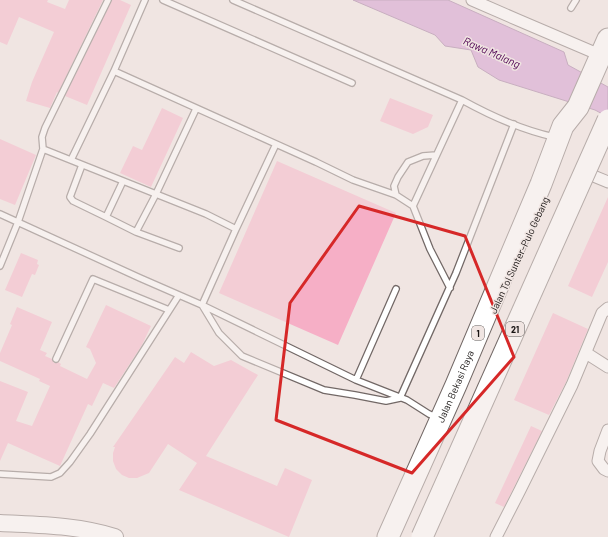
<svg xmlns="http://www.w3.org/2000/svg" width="608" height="537" font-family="Barlow,sans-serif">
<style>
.water{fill:#ce92cf;stroke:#976c97}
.building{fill:#f6afc6}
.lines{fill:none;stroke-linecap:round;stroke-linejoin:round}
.lane-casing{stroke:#726866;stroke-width:8}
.street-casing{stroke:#726866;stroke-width:13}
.secondary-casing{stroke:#726866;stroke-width:18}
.highway-casing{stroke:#726866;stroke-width:23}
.lane{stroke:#fff;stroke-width:5.5}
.street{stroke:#fff;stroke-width:11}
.secondary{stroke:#fff;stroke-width:16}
.highway{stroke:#fff;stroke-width:21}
.highway-bridge-casing{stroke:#726866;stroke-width:23;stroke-linecap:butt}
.highway-bridge{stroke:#fff;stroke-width:21}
.marked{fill:none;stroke:#d62828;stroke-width:3;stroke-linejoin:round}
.labels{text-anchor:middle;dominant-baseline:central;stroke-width:3;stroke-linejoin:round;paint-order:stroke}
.shield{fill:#f0e5e2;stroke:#595351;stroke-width:1}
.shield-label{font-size:9px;font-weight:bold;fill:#181413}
.street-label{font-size:10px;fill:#181413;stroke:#f0e5e2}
.water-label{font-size:11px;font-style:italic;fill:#4f0253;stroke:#f0e5e2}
</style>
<rect width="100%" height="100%" fill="#f0e5e2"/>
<!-- water -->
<path class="water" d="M 353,0 L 448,0 L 564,52 L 568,65 L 608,87 L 608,117 L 595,110 L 499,80 L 478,67 L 471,50 L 445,46 L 435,35 Z"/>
<!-- building -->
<path class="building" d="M 0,0 L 48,0 L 47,2 L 65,9 L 69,0 L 103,0 L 58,93 L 57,92 L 50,108 L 26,101 L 32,82 L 54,32 L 19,17 L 7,45 L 0,42 Z
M 112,0 L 120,0 L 131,5 L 87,105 L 65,96 Z
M 390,98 L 433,115 L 428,127 L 413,134 L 380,121 Z
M 162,108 L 183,118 L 151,187 L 120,173 L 133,146 L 142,150 Z
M 0,139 L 36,155 L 15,205 L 0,199 Z
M 277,161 L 396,213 L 338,345 L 219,293 Z
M 608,197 L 608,262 L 592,297 L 568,286 Z
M 21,253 L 38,260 L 37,264 L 39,265 L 35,275 L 32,274 L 22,297 L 5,290 Z
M 106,305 L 151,326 L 142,345 L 114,388 L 103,383 L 92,406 L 88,404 L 60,466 L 8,443 L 0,461 L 0,381 L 28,392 L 16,421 L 32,426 L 50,386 L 39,381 L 40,379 L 0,361 L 0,353 L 12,325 L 10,324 L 17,307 L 52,322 L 40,350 L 47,353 L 45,356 L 52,359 L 54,363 L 58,362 L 61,364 L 60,366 L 87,379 L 96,363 L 90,349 L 86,347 Z
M 553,313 L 588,329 L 566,382 L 549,415 L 514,400 Z
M 191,352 L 214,366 L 231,360 L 258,375 L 206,456 L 277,486 L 285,468 L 312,480 L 289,537 L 179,490 L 197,463 L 168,444 L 149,473 L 137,478 L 129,478 L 122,475 L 116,469 L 113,461 L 113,453 L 115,447 L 113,447 L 175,357 L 184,363 Z
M 531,426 L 542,431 L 504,507 L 495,503 Z"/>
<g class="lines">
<defs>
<path id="lane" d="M 163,0 L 352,83
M 233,0 L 462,100 C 491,116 522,130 554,137
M 571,8 L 576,0
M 114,71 L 316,162 L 353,180 L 396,195 L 413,206 L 462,100
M 43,149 L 206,214 L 236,229 L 202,305 L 219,333 L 242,356 L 324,390 L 355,395 L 386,401 L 400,398 L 456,273 L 514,124
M 71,160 L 114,71 L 145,0
M 82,165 L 70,197 L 73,201 L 106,217 L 136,232 L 179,248
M 396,195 L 394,186 L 398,177 L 408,162 L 423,156 L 436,155
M 413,206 L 430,249 L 450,288
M 0,214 L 140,278 L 179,295 L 202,305 L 356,380 L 407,400 L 429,414 L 436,417
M 106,217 L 123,181
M 236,229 L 276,144
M 136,232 L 156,194 L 196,109
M 0,266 L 18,222 L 43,149 L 42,137 L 45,128 L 108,0
M 56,359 L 93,279 L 169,310
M 356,380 L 396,289
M 0,474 L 51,477 L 60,473 L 70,462 L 90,434 L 179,295"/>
<path id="street" d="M 472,0 L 518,20 L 600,55
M 591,175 L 608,182
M 586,353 L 608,367
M 608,430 L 600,451 L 598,461 L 604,469 L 608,471
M 496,537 L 520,490 L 572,385 L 602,313 L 608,308"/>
<path id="secondary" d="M 0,523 C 38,525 78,525 115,537"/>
<g id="highway">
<path id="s1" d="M 388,537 L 456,385 L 541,184 L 563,126 L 578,107 L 608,39"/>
</g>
</defs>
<!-- lane casing -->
<use href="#lane" class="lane-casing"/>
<!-- street casing -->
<use href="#street" class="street-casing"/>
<!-- secondary casing -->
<use href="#secondary" class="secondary-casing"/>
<!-- highway casing -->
<use href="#highway" class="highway-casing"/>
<!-- lane -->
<use href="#lane" class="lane"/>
<!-- street -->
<use href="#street" class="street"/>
<!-- secondary -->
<use href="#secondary" class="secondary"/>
<!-- highway -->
<use href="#highway" class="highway"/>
<defs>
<path id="highway-bridge" d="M 422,537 L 608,120"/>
</defs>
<!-- highway-bridge casing -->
<use href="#highway-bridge" class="highway-bridge-casing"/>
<!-- highway-bridge -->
<use href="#highway-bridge" class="highway-bridge"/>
</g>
<!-- marked area -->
<path d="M0 0H608V537H0ZM 359,206 L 465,236 L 514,357 L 412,473 L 276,420 L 290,303 Z" fill="#f0e5e2" fill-opacity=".55" fill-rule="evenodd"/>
<path class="marked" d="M 359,206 L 465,236 L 514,357 L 412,473 L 276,420 L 290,303 Z"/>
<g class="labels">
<!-- shield labels -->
<g class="shield">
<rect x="506" y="322" width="18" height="14" rx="3"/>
<rect x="472" y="326" width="12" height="14" rx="3"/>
</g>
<g class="shield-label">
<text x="515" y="329">21</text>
<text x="478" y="333">1</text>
</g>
<!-- street labels -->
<g class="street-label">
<text transform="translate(519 255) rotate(-65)">Jalan Tol Sunter–Pulo Gebang</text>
<text stroke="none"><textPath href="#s1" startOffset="165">Jalan Bekasi Raya</textPath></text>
</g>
<!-- water labels -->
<g class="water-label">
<text transform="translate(492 52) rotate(24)">Rawa Malang</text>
</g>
</g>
</svg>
